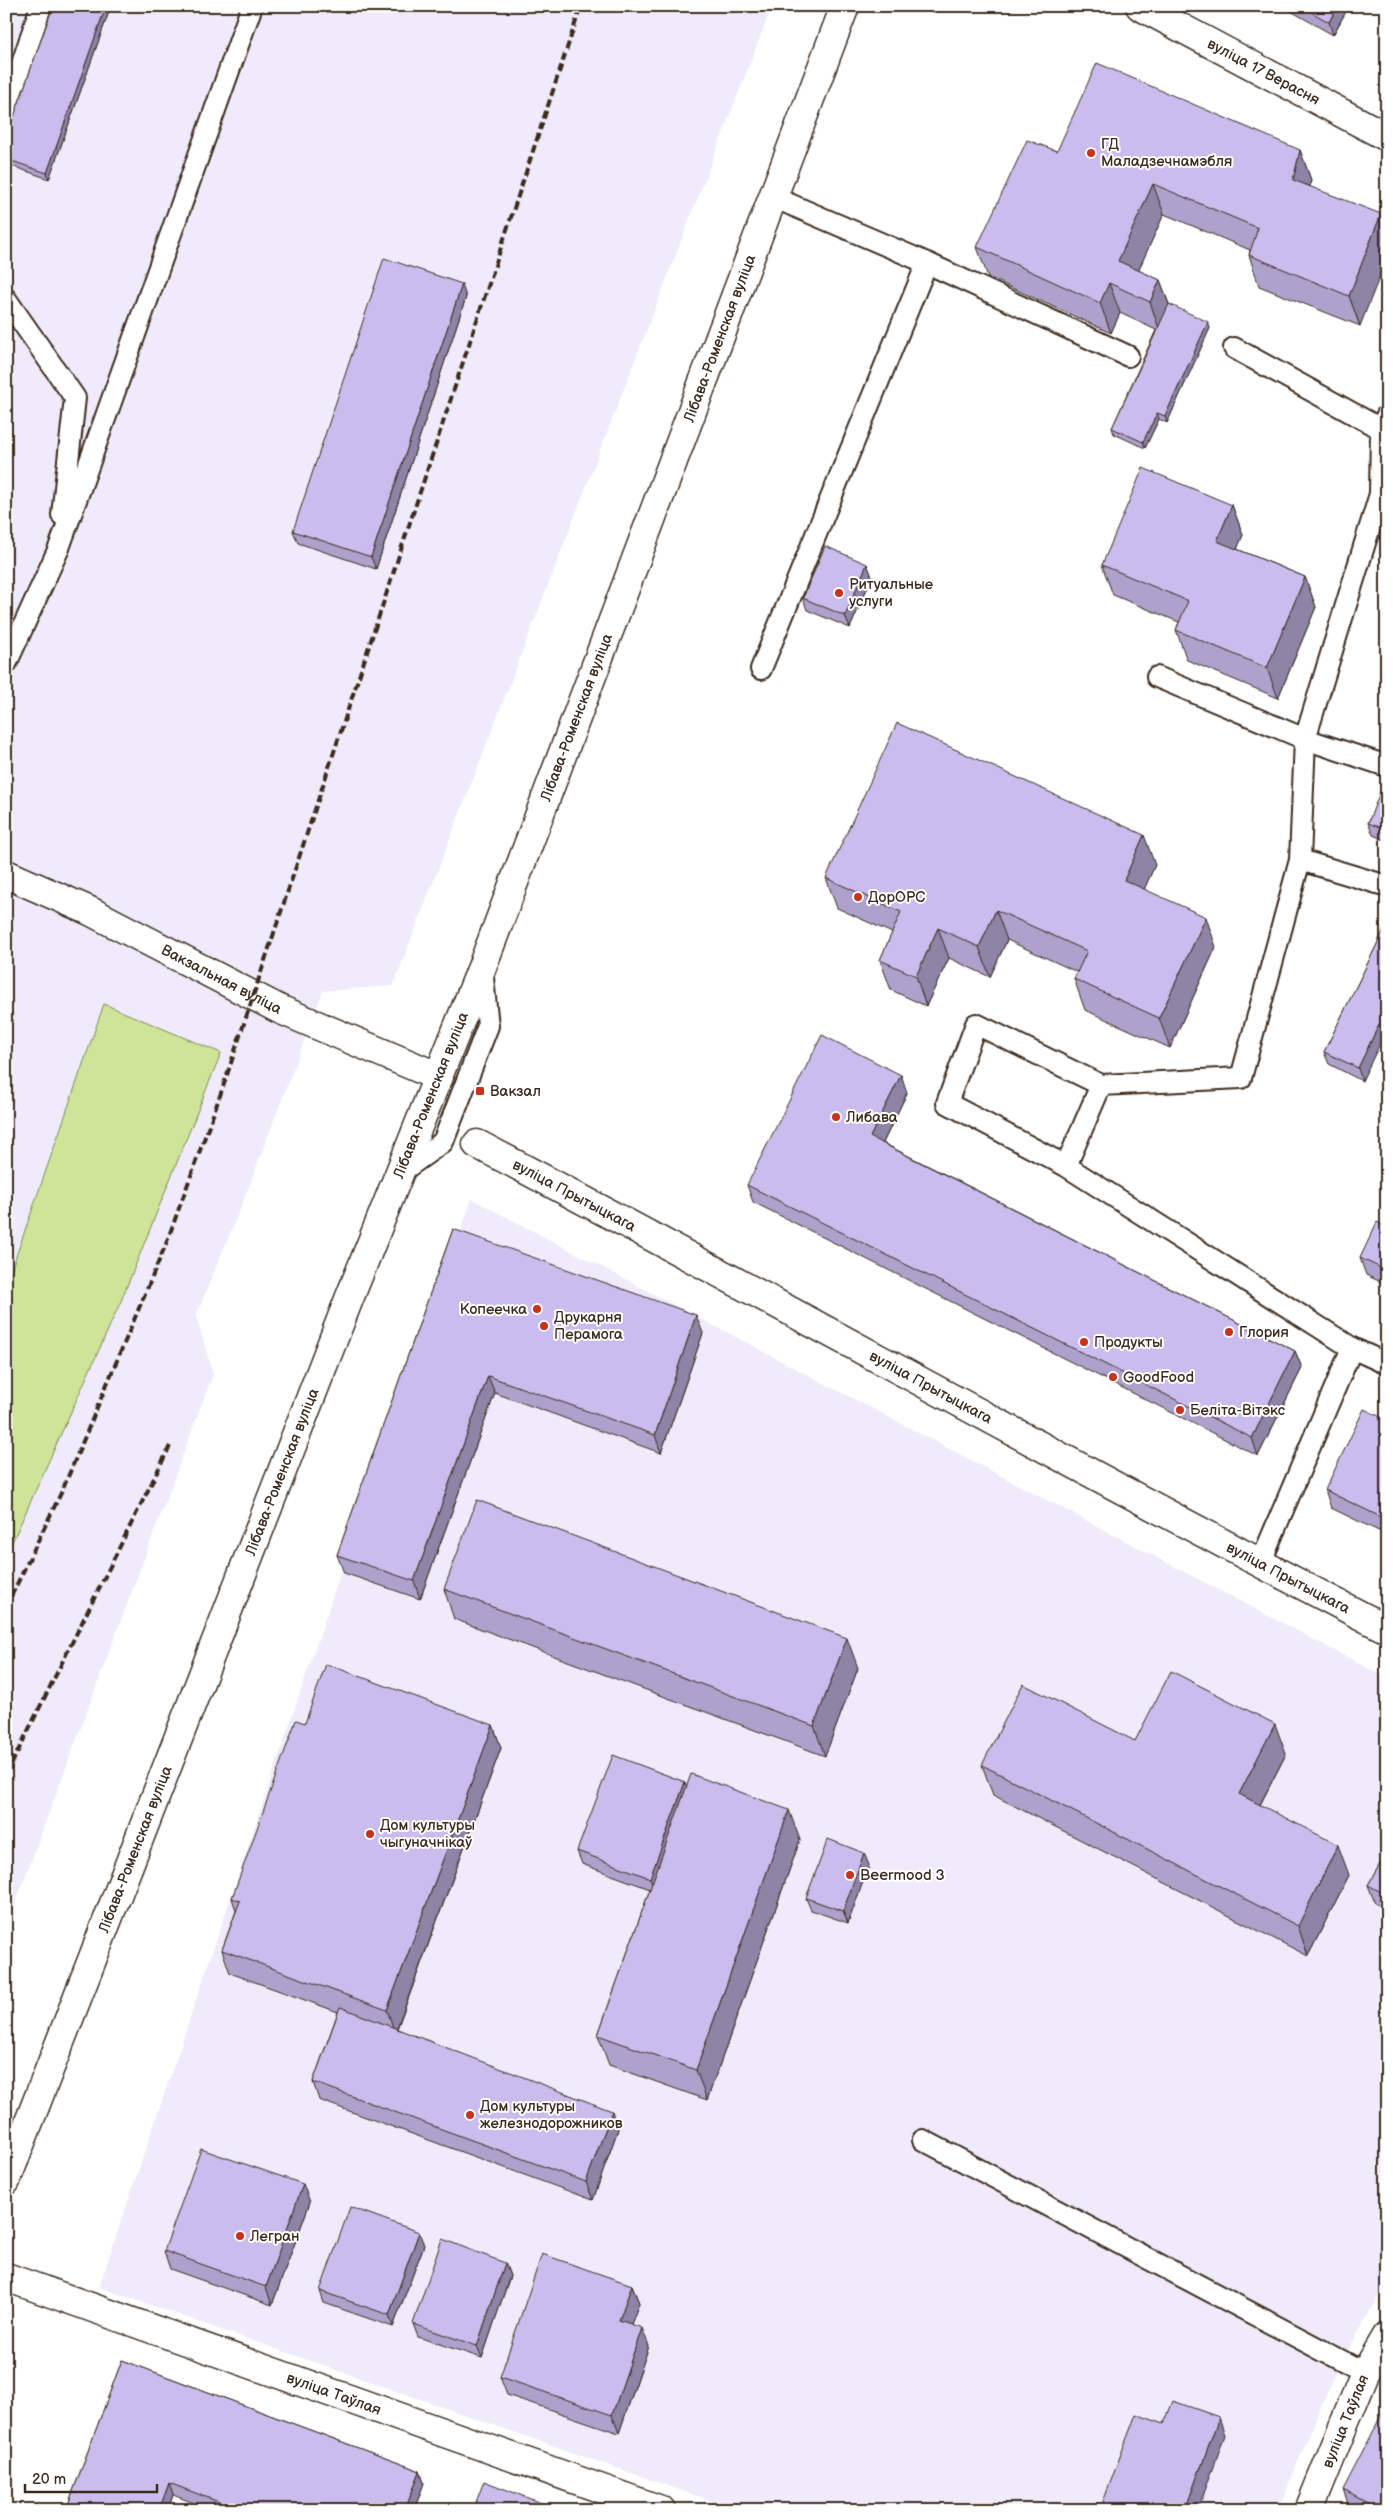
<svg xmlns="http://www.w3.org/2000/svg" width="1393" height="2516" font-family="'Balsamiq Sans',sans-serif">
<style>
.built{fill:#efebfa}
.green{fill:#cde499;stroke:#84875c}
.lines{fill:none;stroke-linecap:round;stroke-linejoin:round}
.service-casing{stroke:#3b2a1e;stroke-width:24}
.pedestrian-casing{stroke:#3b2a1e;stroke-width:31}
.minor-casing{stroke:#3b2a1e;stroke-width:31}
.secondary-casing{stroke:#3b2a1e;stroke-width:31}
.service{stroke:#fff;stroke-width:20}
.pedestrian{stroke:#fff;stroke-width:28}
.minor{stroke:#fff;stroke-width:28}
.secondary{stroke:#fff;stroke-width:28}
.rail{stroke:#3b2a1e;stroke-width:4;stroke-dasharray:8 4;stroke-linecap:butt}
.wall{fill:#aea2cc;stroke:#3b2a1e}
.shaded-wall{fill:#8d84a6;stroke:#3b2a1e}
.building{fill:#cabced;stroke:#3b2a1e}
.poi-dot{fill:#c8321e;stroke:#fff;stroke-width:2}
.labels{text-anchor:middle;dominant-baseline:central;stroke-width:4;stroke-linejoin:round;paint-order:stroke}
.street-label{font-size:15px;fill:#3b2a1e;stroke:#fff}
.poi-label{font-size:15px;fill:#3b2a1e;stroke:#fff;text-anchor:start}
</style>
<rect width="100%" height="100%" fill="#fff"/>
<filter id="ink" filterUnits="userSpaceOnUse"><feTurbulence type="fractalNoise" baseFrequency=".02" numOctaves="2"/><feDisplacementMap in="SourceGraphic" scale="10" xChannelSelector="R" yChannelSelector="G"/><feConvolveMatrix kernelMatrix="1 2 1 2 8 2 1 2 1" color-interpolation-filters="sRGB"/></filter>
<g filter="url(#ink)">
<!-- built -->
<path class="built" d="M 6,6 L 772,6 L 393,986 L 323,991 L 246,1194 L 196,1316 L 213,1374 L 6,1928 Z
M 472,1199 L 1387,1678 L 1387,2280 L 1333,2378 L 1278,2510 L 737,2510 L 99,2287 L 340,1575 Z"/>
<!-- green -->
<path class="green" d="M 104,1004 L 221,1053 L 121,1301 L 6,1556 L 6,1285 Z"/>
<g class="lines">
<defs>
<path id="service" d="M 6,112 L 41,6
M 927,263 L 1128,356
M 6,299 L 75,398 L 62,515
M 1234,348 L 1381,429 L 1387,415
M 1381,429 L 1380,494 L 1387,497
M 6,664 L 59,548 L 252,6
M 761,669 L 927,263 L 773,197
M 1157,677 L 1305,739 L 1380,494
M 1300,860 L 1387,886
M 1101,1085 L 1241,1078 L 1300,860 L 1305,739 L 1387,766
M 1066,1166 L 1101,1085 L 976,1024 L 947,1103 L 1066,1166 L 1352,1348 L 1387,1364
M 402,1171 L 443,1142 L 488,1026 L 482,968
M 1260,1564 L 1352,1348
M 923,2140 L 1365,2373"/>
<g id="pedestrian">
<path id="s1" d="M 477,1144 C 781,1303 1081,1472 1387,1629"/>
</g>
<g id="minor">
<path id="s2" d="M 1140,6 L 1387,137"/>
<path id="s3" d="M 6,874 L 90,911 L 279,1009 L 439,1077"/>
<path id="s4" d="M 6,2277 L 661,2510"/>
<path id="s5" d="M 1309,2510 L 1365,2373 L 1387,2336"/>
</g>
<g id="secondary">
<path id="s6" d="M 6,2181 L 349,1299 L 482,967 L 845,6"/>
</g>
</defs>
<!-- service casing -->
<use href="#service" class="service-casing"/>
<!-- pedestrian casing -->
<use href="#pedestrian" class="pedestrian-casing"/>
<!-- minor casing -->
<use href="#minor" class="minor-casing"/>
<!-- secondary casing -->
<use href="#secondary" class="secondary-casing"/>
<!-- service -->
<use href="#service" class="service"/>
<!-- pedestrian -->
<use href="#pedestrian" class="pedestrian"/>
<!-- minor -->
<use href="#minor" class="minor"/>
<!-- secondary -->
<use href="#secondary" class="secondary"/>
<!-- rail -->
<path class="rail" d="M 6,1607 L 62,1491 L 166,1244 L 222,1090 L 581,6
M 6,1775 L 170,1446"/>
</g>
<!-- wall -->
<path class="wall" d="M 53,6 L 111,6 L 49,179 L 6,164 L 6,139 Z
M 1282,6 L 1349,6 L 1333,35 Z
M 1300,150 L 1311,180 L 1310,186 L 1360,326 L 1259,286 L 1249,255 L 1250,250 L 1164,214 L 1138,270 L 1160,280 L 1169,304 L 1210,328 L 1167,423 L 1159,419 L 1145,448 L 1114,434 L 1112,428 L 1156,330 L 1120,313 L 1111,333 L 988,277 L 977,247 L 1057,151 Z
M 466,297 L 376,569 L 298,543 L 293,531 Z
M 1232,505 L 1243,535 L 1237,549 L 1305,577 L 1316,607 L 1278,698 L 1187,660 L 1176,630 L 1179,622 L 1113,595 L 1102,565 Z
M 867,564 L 872,577 L 850,628 L 807,610 L 803,598 Z
M 1387,789 L 1387,841 L 1373,835 L 1368,823 Z
M 1155,865 L 1144,889 L 1216,947 L 1170,1048 L 1085,1010 L 1074,979 L 1077,972 L 1007,940 L 990,977 L 949,958 L 926,1006 L 891,990 L 880,960 L 892,933 L 837,908 L 826,878 Z
M 1387,924 L 1362,1081 L 1329,1064 L 1324,1052 Z
M 901,1075 L 907,1093 L 883,1143 L 1295,1351 L 1302,1368 L 1258,1456 L 753,1202 L 747,1185 Z
M 1387,1227 L 1387,1285 L 1366,1275 L 1360,1258 Z
M 453,1229 L 703,1333 L 661,1453 L 495,1393 L 420,1599 L 344,1573 L 337,1555 Z
M 1387,1420 L 1387,1535 L 1331,1508 L 1325,1490 Z
M 444,1589 L 858,1668 L 825,1756 L 454,1619 Z
M 305,1723 L 493,1725 L 501,1748 L 397,2029 L 618,2129 L 593,2200 L 319,2100 L 313,2082 L 338,2012 L 230,1973 L 222,1950 L 236,1911 L 232,1898 Z
M 1135,1741 L 1286,1754 L 1260,1805 L 1349,1875 L 1308,1956 L 993,1795 L 982,1765 Z
M 687,1786 L 800,1840 L 707,2100 L 609,2065 L 598,2035 L 650,1889 L 582,1864 L 577,1851 Z
M 1387,1852 L 1387,1909 L 1375,1903 L 1368,1885 Z
M 869,1865 L 848,1923 L 811,1910 L 806,1898 Z
M 310,2202 L 272,2305 L 170,2269 L 164,2251 Z
M 424,2245 L 393,2327 L 324,2303 L 320,2291 Z
M 505,2263 L 510,2276 L 482,2358 L 418,2337 L 413,2324 Z
M 632,2285 L 639,2303 L 631,2324 L 649,2346 L 619,2433 L 507,2395 L 500,2377 Z
M 122,2360 L 420,2471 L 424,2483 L 414,2510 L 212,2510 L 173,2495 L 168,2510 L 66,2510 Z
M 1343,2490 L 1387,2510 L 1350,2510 Z"/>
<!-- shaded-wall -->
<path class="shaded-wall" d="M 7,6 L 12,6 L 6,22 L 6,9 Z
M 106,6 L 111,6 L 49,179 L 47,173 Z
M 1338,6 L 1349,6 L 1333,35 L 1329,22 Z
M 1300,150 L 1311,180 L 1304,210 L 1293,180 Z
M 1153,184 L 1164,214 L 1129,291 L 1118,261 Z
M 1381,214 L 1387,230 L 1387,258 L 1360,326 L 1349,296 Z
M 1160,280 L 1171,310 L 1160,332 L 1150,302 Z
M 1109,283 L 1120,313 L 1111,333 L 1100,303 Z
M 462,284 L 466,297 L 376,569 L 371,557 Z
M 1208,322 L 1210,328 L 1167,423 L 1165,416 Z
M 1157,413 L 1159,419 L 1145,448 L 1143,442 Z
M 1232,505 L 1243,535 L 1228,571 L 1217,541 Z
M 867,564 L 872,577 L 850,628 L 845,616 Z
M 1305,577 L 1316,607 L 1278,698 L 1267,668 Z
M 1144,835 L 1155,865 L 1135,910 L 1124,880 Z
M 996,910 L 1007,940 L 990,977 L 979,947 Z
M 1206,917 L 1216,947 L 1170,1048 L 1159,1018 Z
M 938,928 L 949,958 L 926,1006 L 916,976 Z
M 1387,1008 L 1387,1029 L 1362,1081 L 1358,1068 Z
M 901,1075 L 907,1093 L 877,1155 L 870,1137 Z
M 696,1315 L 703,1333 L 661,1453 L 655,1435 Z
M 1295,1351 L 1302,1368 L 1258,1456 L 1252,1438 Z
M 488,1376 L 495,1393 L 420,1599 L 414,1581 Z
M 847,1638 L 858,1668 L 825,1756 L 814,1726 Z
M 1275,1724 L 1286,1754 L 1250,1824 L 1239,1794 Z
M 493,1725 L 501,1748 L 395,2033 L 387,2010 Z
M 685,1782 L 690,1794 L 655,1891 L 650,1878 Z
M 789,1810 L 800,1840 L 707,2100 L 696,2070 Z
M 1338,1845 L 1349,1875 L 1308,1956 L 1298,1926 Z
M 864,1853 L 869,1865 L 848,1923 L 843,1911 Z
M 612,2111 L 618,2129 L 593,2200 L 586,2182 Z
M 303,2184 L 310,2202 L 272,2305 L 266,2287 Z
M 419,2232 L 424,2245 L 393,2327 L 389,2315 Z
M 505,2263 L 510,2276 L 482,2358 L 477,2346 Z
M 632,2285 L 639,2303 L 626,2338 L 619,2320 Z
M 642,2328 L 649,2346 L 619,2433 L 612,2415 Z
M 1219,2417 L 1225,2435 L 1198,2510 L 1185,2510 Z
M 420,2471 L 424,2483 L 414,2510 L 405,2510 Z
M 169,2483 L 173,2495 L 168,2510 L 159,2510 Z"/>
<!-- building -->
<path class="building" d="M 53,6 L 106,6 L 47,173 L 6,159 L 6,139 Z
M 1300,6 L 1338,6 L 1329,22 Z
M 1097,63 L 1300,150 L 1293,180 L 1381,214 L 1349,296 L 1249,255 L 1258,228 L 1153,184 L 1118,261 L 1160,280 L 1150,302 L 1109,283 L 1100,303 L 977,247 L 1027,140 L 1057,151 Z
M 384,258 L 462,284 L 371,557 L 293,531 Z
M 1169,304 L 1208,322 L 1165,416 L 1157,413 L 1143,442 L 1112,428 Z
M 1143,468 L 1232,505 L 1217,541 L 1305,577 L 1267,668 L 1176,630 L 1188,601 L 1102,565 Z
M 825,546 L 867,564 L 845,616 L 803,598 Z
M 897,723 L 1144,835 L 1124,880 L 1206,917 L 1159,1018 L 1074,979 L 1087,951 L 996,910 L 979,947 L 938,928 L 916,976 L 880,960 L 901,912 L 826,878 Z
M 1382,787 L 1387,789 L 1387,830 L 1368,823 Z
M 1387,924 L 1387,1008 L 1358,1068 L 1324,1052 Z
M 822,1035 L 901,1075 L 870,1137 L 1295,1351 L 1252,1438 L 747,1185 Z
M 1377,1222 L 1387,1227 L 1387,1271 L 1360,1258 Z
M 453,1229 L 696,1315 L 655,1435 L 488,1376 L 414,1581 L 337,1555 Z
M 1364,1409 L 1387,1420 L 1387,1520 L 1325,1490 Z
M 477,1500 L 847,1638 L 814,1726 L 444,1589 Z
M 326,1664 L 493,1725 L 387,2010 L 222,1950 L 240,1901 L 232,1898 L 296,1720 L 305,1723 Z
M 1171,1671 L 1275,1724 L 1239,1794 L 1338,1845 L 1298,1926 L 982,1765 L 1023,1684 L 1135,1741 Z
M 613,1755 L 685,1782 L 650,1878 L 577,1851 Z
M 691,1774 L 789,1810 L 696,2070 L 598,2035 Z
M 828,1839 L 864,1853 L 843,1911 L 806,1898 Z
M 1387,1852 L 1387,1895 L 1368,1885 Z
M 340,2007 L 612,2111 L 586,2182 L 313,2082 Z
M 201,2149 L 303,2184 L 266,2287 L 164,2251 Z
M 350,2207 L 419,2232 L 389,2315 L 320,2291 Z
M 442,2239 L 505,2263 L 477,2346 L 413,2324 Z
M 542,2254 L 632,2285 L 619,2320 L 642,2328 L 612,2415 L 500,2377 Z
M 122,2360 L 420,2471 L 405,2510 L 240,2510 L 169,2483 L 159,2510 L 66,2510 Z
M 1173,2401 L 1219,2417 L 1185,2510 L 1100,2510 L 1136,2414 L 1164,2424 Z
M 1387,2405 L 1387,2510 L 1381,2510 L 1343,2490 Z
M 484,2481 L 559,2510 L 473,2510 Z"/>
</g>
<!-- markers -->
<g class="poi-dot">
<circle cx="1091" cy="153" r="5"/>
<circle cx="839" cy="593" r="5"/>
<circle cx="858" cy="897" r="5"/>
<rect x="475" y="1086" width="10" height="10" rx="2.5"/>
<circle cx="836" cy="1117" r="5"/>
<circle cx="537" cy="1309" r="5"/>
<circle cx="544" cy="1326" r="5"/>
<circle cx="1229" cy="1332" r="5"/>
<circle cx="1084" cy="1342" r="5"/>
<circle cx="1113" cy="1377" r="5"/>
<circle cx="1180" cy="1410" r="5"/>
<circle cx="370" cy="1834" r="5"/>
<circle cx="850" cy="1875" r="5"/>
<circle cx="470" cy="2115" r="5"/>
<circle cx="240" cy="2236" r="5"/>
</g>
<g class="labels">
<!-- street labels -->
<g class="street-label">
<text stroke="none"><textPath href="#s2" startOffset="140">вуліца 17 Верасня</textPath></text>
<text stroke="none"><textPath href="#s6" startOffset="1976">Лібава-Роменская вуліца</textPath></text>
<text stroke="none"><textPath href="#s6" startOffset="1571">Лібава-Роменская вуліца</textPath></text>
<text stroke="none"><textPath href="#s3" startOffset="240">Вакзальная вуліца</textPath></text>
<text stroke="none"><textPath href="#s6" startOffset="1166">Лібава-Роменская вуліца</textPath></text>
<text stroke="none"><textPath href="#s1" startOffset="110">вуліца Прытыцкага</textPath></text>
<text stroke="none"><textPath href="#s1" startOffset="515">вуліца Прытыцкага</textPath></text>
<text stroke="none"><textPath href="#s6" startOffset="761">Лібава-Роменская вуліца</textPath></text>
<text stroke="none"><textPath href="#s1" startOffset="920">вуліца Прытыцкага</textPath></text>
<text stroke="none"><textPath href="#s6" startOffset="356">Лібава-Роменская вуліца</textPath></text>
<text stroke="none"><textPath href="#s4" startOffset="348">вуліца Таўлая</textPath></text>
<text stroke="none"><textPath href="#s5" startOffset="96">вуліца Таўлая</textPath></text>
</g>
<!-- poi labels -->
<g class="poi-label">
<text x="1101" y="144">ГД<tspan x="1101" dy="17">Маладзечнамэбля</tspan></text>
<text x="849" y="584">Ритуальные<tspan x="849" dy="17">услуги</tspan></text>
<text x="868" y="897">ДорОРС</text>
<text x="490" y="1091">Вакзал</text>
<text x="846" y="1117">Либава</text>
<text x="527" y="1309" text-anchor="end">Копеечка</text>
<text x="554" y="1317">Друкарня<tspan x="554" dy="17">Перамога</tspan></text>
<text x="1239" y="1332">Глория</text>
<text x="1094" y="1342">Продукты</text>
<text x="1123" y="1377">GoodFood</text>
<text x="1190" y="1410">Беліта-Вітэкс</text>
<text x="380" y="1825">Дом культуры<tspan x="380" dy="17">чыгуначнікаў</tspan></text>
<text x="860" y="1875">Beermood 3</text>
<text x="480" y="2106">Дом культуры<tspan x="480" dy="17">железнодорожников</tspan></text>
<text x="250" y="2236">Легран</text>
</g>
</g>
<!-- margin -->
<rect width="1393" height="2516" fill="none" stroke="#fff" stroke-width="25"/>
<rect x="12" y="12" width="1368" height="2491" fill="none" stroke="#3b2a1e" stroke-width="2" filter="url(#ink)"/>
<!-- scale -->
<path d="M25 2484v8h132v-8" fill="none" stroke="#3b2a1e" stroke-width="2.5"/>
<text x="32" y="2484" font-size="15" fill="#3b2a1e" stroke="#ffffff" stroke-width="4" paint-order="stroke">20 m</text>
</svg>
